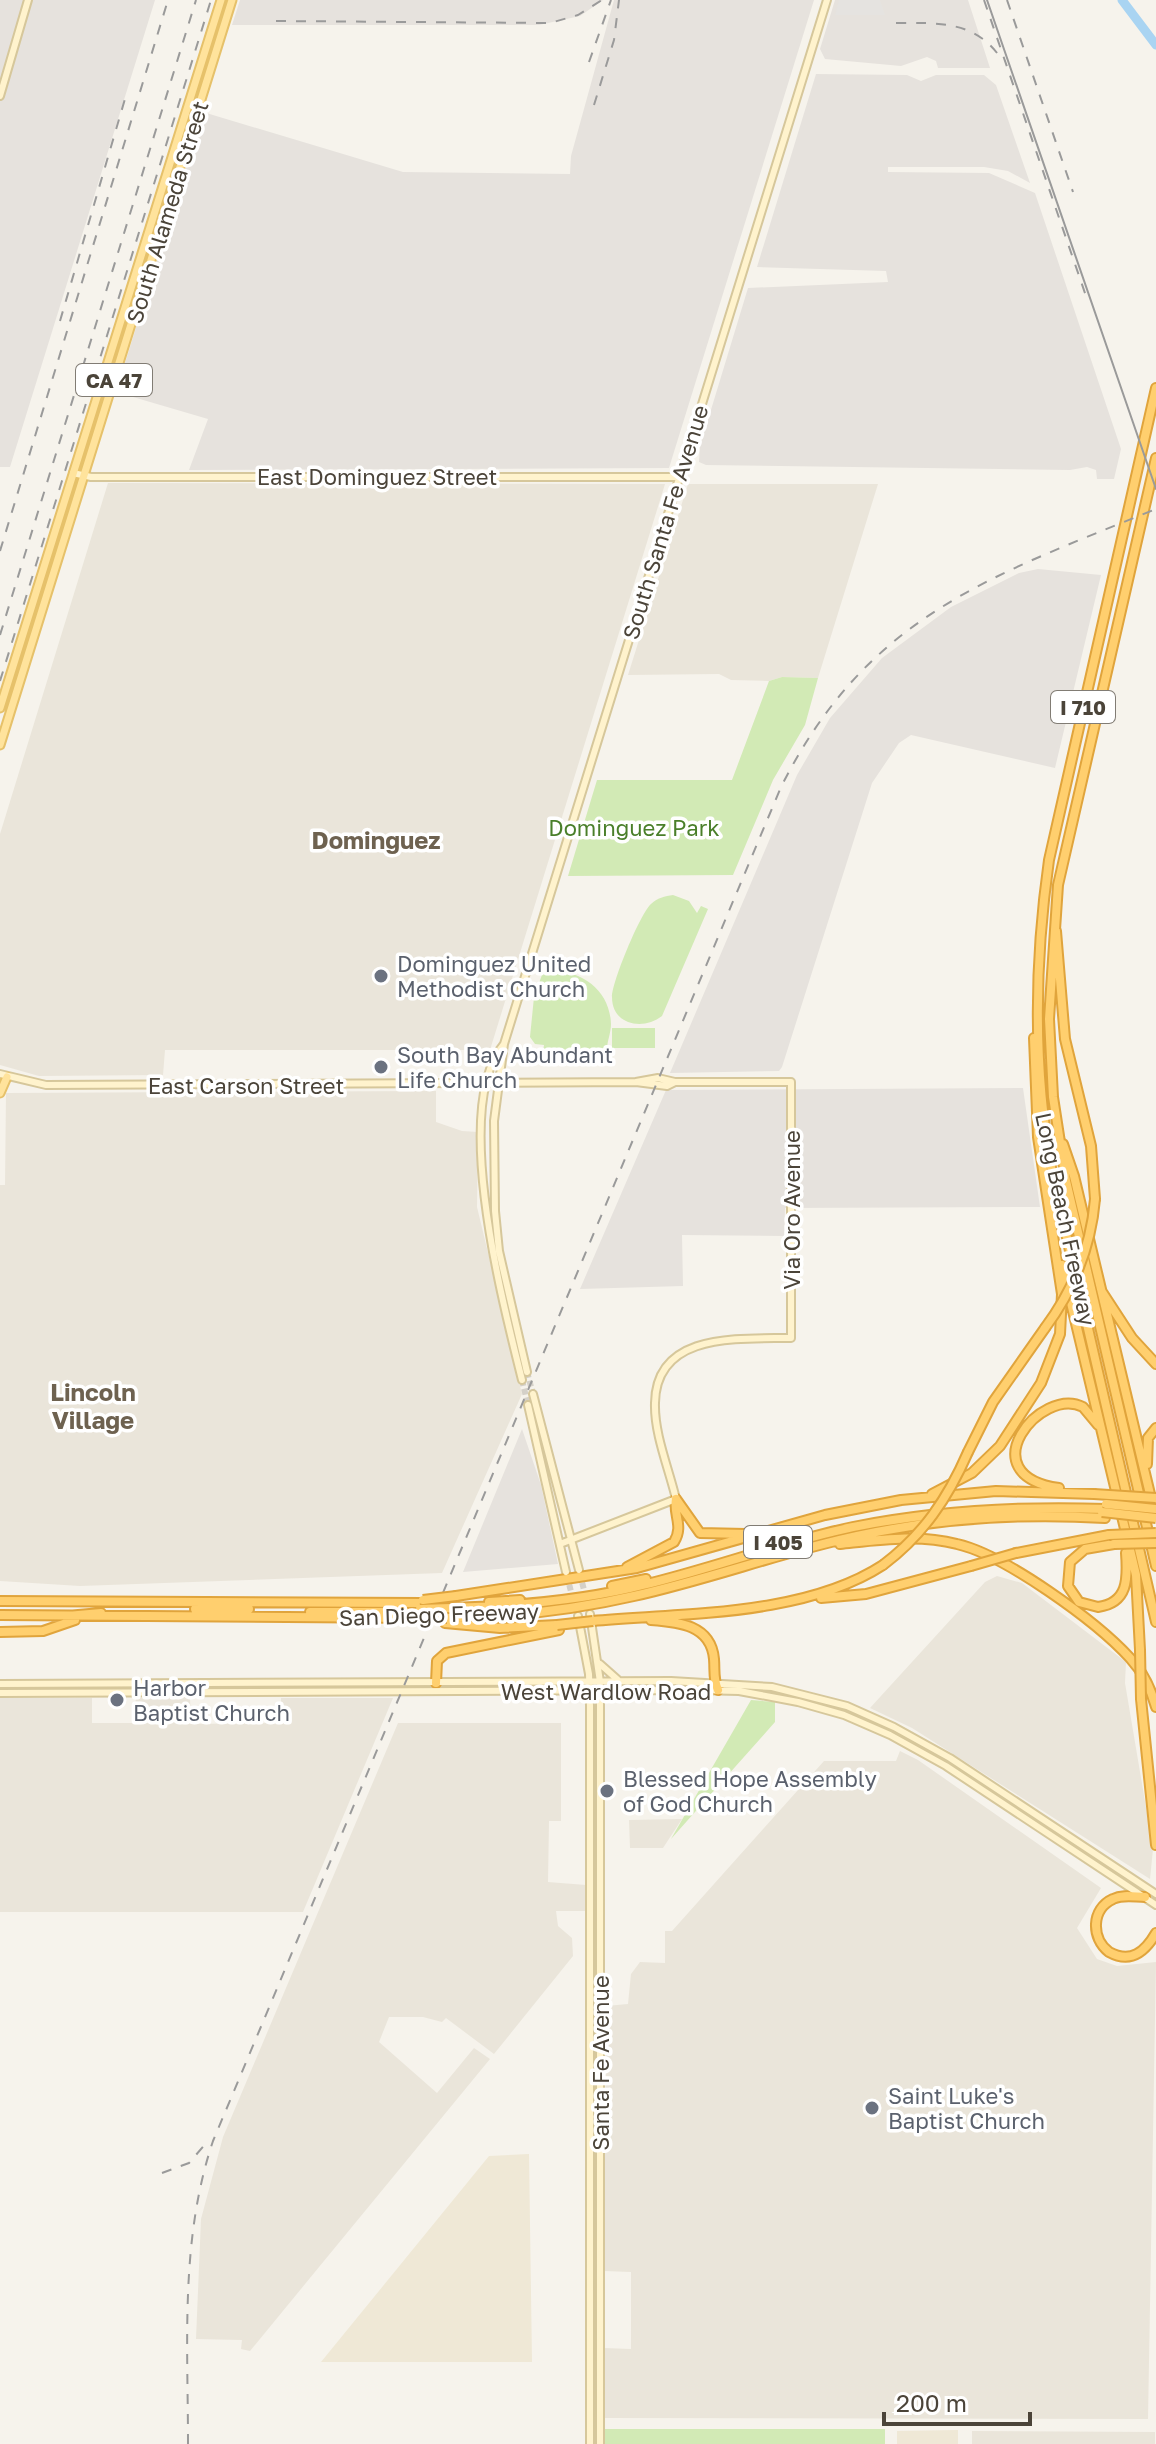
<svg xmlns="http://www.w3.org/2000/svg" width="1156" height="2444" font-family="'Golos Text',sans-serif">
<style>
.residential{fill:#eae5da}
.industrial{fill:#e6e2dd}
.education{fill:#efe8d6}
.green{fill:#d2eab5}
.parking{fill:#e5e3e0}
.lines{fill:none;stroke-linecap:round;stroke-linejoin:round}
.river{stroke:#a9d4f2;stroke-width:9}
.secondary-tunnel{stroke:#d4d0c8;stroke-width:6;stroke-dasharray:6 3;stroke-linecap:butt}
.secondary-casing{stroke:#d6c79b;stroke-width:10}
.primary-casing{stroke:#e6c16a;stroke-width:11}
.highway-casing{stroke:#e0a43c;stroke-width:12}
.secondary{stroke:#fff3cd;stroke-width:6}
.primary{stroke:#ffe39c;stroke-width:7}
.highway{stroke:#ffcf6e;stroke-width:8}
.tram{stroke:#9a9a9a;stroke-width:2}
.rail{stroke:#9a9a9a;stroke-width:2;stroke-dasharray:10 10;stroke-linecap:butt}
.highway-bridge-casing{stroke:#e0a43c;stroke-width:12;stroke-linecap:butt}
.highway-bridge{stroke:#ffcf6e;stroke-width:8}
.worship-dot{fill:#6b7280;stroke:#fff;stroke-width:3}
.labels{text-anchor:middle;dominant-baseline:central;stroke-width:7;stroke-linejoin:round;paint-order:stroke}
.shield{fill:#fff;stroke:#817c74;stroke-width:2}
.shield-label{font-size:20px;font-weight:bold;fill:#4b4439}
.street-label{font-size:22px;fill:#4b4439;stroke:#fff}
.park-label{font-size:22px;fill:#4a7f2a;stroke:#fff}
.worship-label{font-size:22px;fill:#5b616d;stroke:#fff;text-anchor:start}
.neighbourhood-label{font-size:24px;font-weight:bold;fill:#6e6250;stroke:#fff}
</style>
<rect width="100%" height="100%" fill="#f6f3ec"/>
<!-- residential -->
<path class="residential" d="M 108,483 L 665,484 L 490,1050 L 165,1050 L 163,1075 L 39,1076 L 0,1065 L 0,834 Z
M 688,484 L 878,484 L 818,678 L 782,677 L 769,681 L 731,680 L 719,674 L 628,675 Z
M 436,1091 L 436,1122 L 462,1131 L 478,1132 L 477,1207 L 522,1394 L 442,1573 L 80,1586 L 0,1581 L 0,1185 L 5,1185 L 6,1093 Z
M 997,1576 L 1022,1583 L 1126,1662 L 1125,1683 L 1153,1849 L 1150,1879 L 912,1728 L 870,1708 L 985,1582 Z
M 190,1697 L 191,1724 L 281,1723 L 281,1698 L 393,1698 L 303,1912 L 0,1912 L 0,1698 L 92,1698 L 92,1723 L 133,1723 L 136,1698 Z
M 398,1723 L 561,1723 L 561,1821 L 549,1821 L 548,1882 L 586,1885 L 586,1911 L 556,1911 L 558,1926 L 572,1938 L 573,1956 L 494,2054 L 446,2018 L 442,2022 L 423,2017 L 389,2017 L 379,2042 L 437,2093 L 474,2048 L 490,2059 L 250,2351 L 241,2349 L 242,2340 L 196,2339 L 201,2219 L 223,2137 Z
M 900,1751 L 918,1760 L 1101,1888 L 1077,1928 L 1097,1959 L 1117,1966 L 1156,1962 L 1148,2419 L 604,2418 L 604,2348 L 631,2349 L 631,2272 L 604,2271 L 606,2006 L 628,2004 L 631,1974 L 640,1962 L 665,1963 L 665,1931 L 672,1931 L 824,1761 L 896,1761 Z
M 682,1819 L 663,1848 L 630,1848 L 629,1820 Z
M 972,2431 L 1155,2432 L 1155,2444 L 972,2444 Z"/>
<!-- industrial -->
<path class="industrial" d="M 0,0 L 155,0 L 10,467 L 0,467 Z
M 240,0 L 603,0 L 580,16 L 539,25 L 232,25 Z
M 614,0 L 814,0 L 669,468 L 189,470 L 208,419 L 116,392 L 203,112 L 403,172 L 570,174 L 571,156 Z
M 835,0 L 968,0 L 990,68 L 938,68 L 936,61 L 927,57 L 901,66 L 825,59 L 820,49 Z
M 816,74 L 907,75 L 921,81 L 936,75 L 984,75 L 996,85 L 1030,183 L 1008,171 L 984,167 L 888,167 L 888,172 L 989,173 L 1035,193 L 1121,449 L 1114,479 L 1097,479 L 1096,470 L 1087,467 L 1070,470 L 706,465 L 699,462 L 700,446 L 748,288 L 888,282 L 886,271 L 757,267 Z
M 1038,569 L 1101,575 L 1055,768 L 911,735 L 899,743 L 872,783 L 782,1067 L 779,1071 L 670,1073 L 797,775 L 830,718 L 882,658 L 951,607 L 1019,573 Z
M 1023,1088 L 1040,1207 L 785,1208 L 784,1236 L 682,1235 L 683,1286 L 580,1289 L 666,1090 Z
M 522,1429 L 541,1485 L 558,1564 L 463,1572 Z"/>
<!-- education -->
<path class="education" d="M 529,2154 L 532,2362 L 321,2362 L 489,2156 Z
M 958,2430 L 958,2444 L 897,2444 L 897,2431 Z"/>
<!-- green -->
<path class="green" d="M 782,677 L 818,678 L 805,725 L 773,780 L 733,875 L 568,876 L 597,780 L 732,780 L 769,681 Z
M 673,895 L 689,901 L 697,913 L 701,906 L 708,909 L 662,1016 C 643,1031 612,1025 612,997 C 612,982 640,914 651,904 C 657,898 665,896 673,895 Z
M 555,970 C 584,973 610,991 611,1024 C 611,1033 607,1041 607,1049 L 543,1051 L 544,1045 L 535,1044 L 530,1037 L 534,997 L 543,972 Z
M 612,1028 L 655,1028 L 655,1048 L 612,1048 Z
M 751,1700 L 775,1702 L 775,1722 L 671,1839 Z
M 603,2429 L 885,2429 L 885,2444 L 603,2444 Z"/>
<!-- parking -->
<path class="parking" d="M 839,0 L 880,0 L 885,15 L 835,15 Z"/>
<g class="lines">
<!-- river -->
<path class="river" d="M 1122,0 L 1156,45"/>
<!-- secondary-tunnel -->
<path class="secondary-tunnel" d="M 527,1372 L 533,1394
M 522,1380 L 528,1405
M 580,1574 L 590,1614
M 567,1576 L 576,1611"/>
<defs>
<path id="secondary" d="M 0,96 L 28,0
M 73,473 L 91,477 L 680,477
M 504,1044 C 450,1106 504,1307 522,1380
M 0,1074 L 46,1085 L 636,1082 L 667,1086 L 675,1082 L 791,1082 L 791,1338 C 741,1339 656,1331 655,1403 C 654,1434 669,1469 676,1499 L 560,1544
M 636,1082 L 658,1078 L 675,1082
M 527,1372 L 499,1251 L 495,1211 L 494,1121 L 504,1044 L 827,0
M 533,1394 L 579,1570
M 528,1405 L 566,1572
M 590,1614 L 600,1682 L 600,2444
M 578,1616 L 589,1674 L 590,1706 L 590,2444
M 600,1664 L 618,1680
M 0,1684 L 671,1681 L 772,1687 L 847,1706 L 894,1727 L 950,1758 L 1156,1894
M 0,1693 L 695,1690 L 739,1691 L 798,1702 L 844,1715 L 890,1735 L 946,1766 L 1156,1905"/>
<path id="primary" d="M 0,708 L 221,0
M 0,745 L 232,0
M 0,1093 L 7,1077"/>
<path id="highway" d="M 1156,388 L 1049,860 C 1034,965 1033,1069 1052,1173 L 1156,1622
M 1156,458 L 1058,885 L 1049,1019 L 1053,1097 L 1066,1181 L 1156,1566
M 1056,931 L 1065,1039 L 1091,1146 L 1095,1199
M 1063,1144 L 1074,1176 L 1155,1515
M 1062,1265 L 1136,1575 L 1140,1650
M 1102,1292 L 1132,1338 L 1156,1364
M 968,1452 L 993,1402 L 1045,1328
M 1147,1464 L 1148,1438 L 1156,1428
M 1059,1488 C 968,1475 1041,1385 1083,1407 L 1098,1425
M 932,1494 L 972,1473 L 1000,1446 L 1041,1383 L 1060,1334 L 1062,1294 L 1038,1137 L 1034,1038
M 676,1499 L 700,1533 L 746,1534
M 840,1544 C 879,1540 918,1534 957,1544 C 1005,1555 1096,1621 1130,1658 C 1143,1672 1151,1689 1156,1707
M 1114,1544 L 1085,1549 L 1070,1562 L 1068,1586 L 1079,1602 L 1098,1607 C 1128,1603 1128,1579 1126,1553
M 1016,1553 L 1109,1535
M 627,1567 L 674,1542 C 684,1526 673,1515 676,1499
M 612,1586 L 646,1579
M 456,1596 L 637,1568 L 825,1515 L 901,1500 L 996,1491 L 1094,1494
M 821,1598 L 866,1594 L 971,1566
M 0,1601 L 422,1603
M 489,1602 L 520,1600
M 451,1608 C 515,1606 581,1601 643,1585 C 714,1568 782,1542 853,1527 C 938,1510 1021,1506 1107,1509
M 195,1609 L 249,1609
M 310,1612 L 405,1612
M 0,1615 L 416,1618
M 67,1616 L 101,1613
M 447,1618 C 510,1617 573,1610 634,1596 C 710,1579 782,1552 857,1536 C 939,1518 1022,1513 1105,1518
M 651,1620 C 679,1622 711,1625 714,1659 C 715,1671 713,1679 718,1690
M 593,1621 C 684,1613 805,1616 883,1565
M 445,1623 L 500,1628 L 557,1625
M 0,1632 L 43,1631 L 75,1620
M 436,1683 L 437,1661 L 446,1653 L 559,1630
M 1141,1699 L 1156,1845
M 1145,1897 C 1135,1897 1123,1894 1113,1899 C 1091,1909 1091,1938 1109,1952 C 1131,1964 1145,1952 1156,1933"/>
</defs>
<!-- secondary casing -->
<use href="#secondary" class="secondary-casing"/>
<!-- primary casing -->
<use href="#primary" class="primary-casing"/>
<!-- highway casing -->
<use href="#highway" class="highway-casing"/>
<!-- secondary -->
<use href="#secondary" class="secondary"/>
<!-- primary -->
<use href="#primary" class="primary"/>
<!-- highway -->
<use href="#highway" class="highway"/>
<!-- tram -->
<path class="tram" d="M 987,0 L 1156,489"/>
<!-- rail -->
<path class="rail" d="M 984,0 L 1086,296
M 1007,0 L 1073,192
M 276,21 L 550,23 L 578,15 L 602,0
M 896,23 C 937,23 974,20 1000,57
M 589,62 L 611,0
M 594,105 L 614,40 L 619,0
M 60,321 L 127,92
M 0,551 L 168,0
M 0,635 L 196,0
M 0,681 L 211,0
M 162,2173 L 189,2163 L 208,2141
M 188,2444 C 188,2342 180,2239 213,2141 L 781,787 C 867,616 989,577 1156,509"/>
<defs>
<path id="highway-bridge" d="M 1045,1328 C 1074,1289 1091,1248 1095,1199
M 1094,1494 L 1156,1498
M 1106,1504 L 1156,1509
M 1102,1512 L 1156,1518
M 1109,1535 L 1156,1533
M 1114,1544 L 1156,1543
M 883,1565 C 923,1535 948,1498 968,1452
M 971,1566 L 1016,1553
M 423,1600 L 456,1596
M 420,1609 L 451,1608
M 416,1618 L 447,1618
M 557,1625 L 593,1621
M 1140,1650 L 1141,1699"/>
</defs>
<!-- highway-bridge casing -->
<use href="#highway-bridge" class="highway-bridge-casing"/>
<!-- highway-bridge -->
<use href="#highway-bridge" class="highway-bridge"/>
</g>
<!-- markers -->
<g class="worship-dot">
<circle cx="381" cy="976" r="8"/>
<circle cx="381" cy="1067" r="8"/>
<circle cx="117" cy="1700" r="8"/>
<circle cx="607" cy="1791" r="8"/>
<circle cx="872" cy="2108" r="8"/>
</g>
<g class="labels">
<!-- shield labels -->
<g class="shield">
<rect x="76" y="364" width="76" height="32" rx="6"/>
<rect x="1051" y="691" width="64" height="32" rx="6"/>
<rect x="744" y="1526" width="68" height="32" rx="6"/>
</g>
<g class="shield-label">
<text x="114" y="380">CA 47</text>
<text x="1083" y="707">I 710</text>
<text x="778" y="1542">I 405</text>
</g>
<!-- street labels -->
<g class="street-label">
<text transform="translate(167 212) rotate(-73)">South Alameda Street</text>
<text x="377" y="476">East Dominguez Street</text>
<text transform="translate(665 522) rotate(-73)">South Santa Fe Avenue</text>
<text x="246" y="1085">East Carson Street</text>
<text transform="translate(791 1210) rotate(-90)">Via Oro Avenue</text>
<text transform="translate(1066 1219) rotate(78)">Long Beach Freeway</text>
<text transform="translate(439 1614) rotate(-2)">San Diego Freeway</text>
<text x="606" y="1691">West Wardlow Road</text>
<text transform="translate(600 2063) rotate(-90)">Santa Fe Avenue</text>
</g>
<!-- park labels -->
<g class="park-label">
<text x="634" y="827">Dominguez Park</text>
</g>
<!-- worship labels -->
<g class="worship-label">
<text x="397" y="963">Dominguez United<tspan x="397" dy="25">Methodist Church</tspan></text>
<text x="397" y="1054">South Bay Abundant<tspan x="397" dy="25">Life Church</tspan></text>
<text x="133" y="1687">Harbor<tspan x="133" dy="25">Baptist Church</tspan></text>
<text x="623" y="1778">Blessed Hope Assembly<tspan x="623" dy="25">of God Church</tspan></text>
<text x="888" y="2095">Saint Luke's<tspan x="888" dy="25">Baptist Church</tspan></text>
</g>
<!-- neighbourhood labels -->
<g class="neighbourhood-label">
<text x="376" y="839">Dominguez</text>
<text x="93" y="1391">Lincoln<tspan x="93" dy="28">Village</tspan></text>
</g>
</g>
<!-- scale -->
<path d="M884 2412v12h146v-12" fill="none" stroke="#4b4439" stroke-width="4"/>
<text x="896" y="2412" font-size="24" fill="#4b4439" stroke="#ffffff" stroke-width="6" paint-order="stroke">200 m</text>
</svg>
